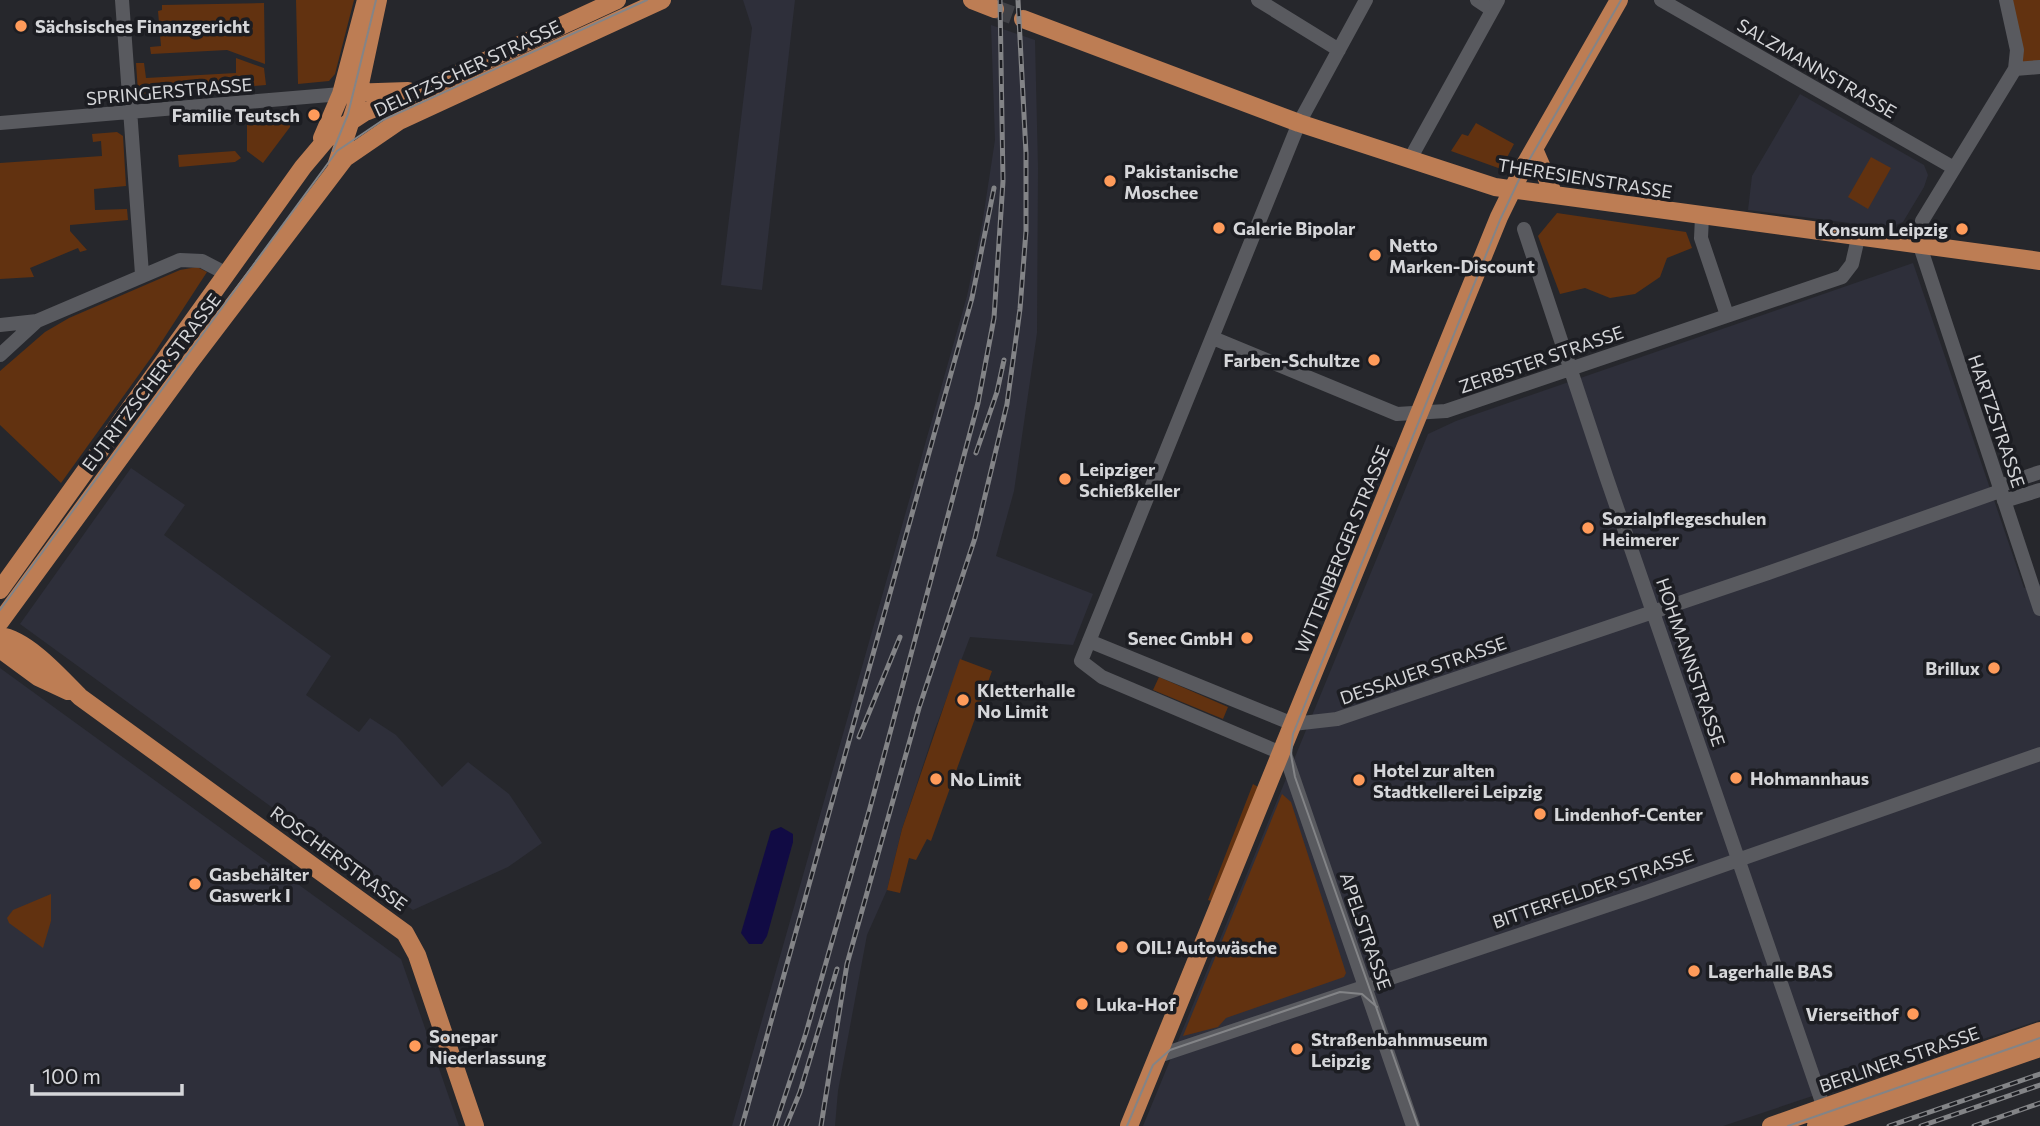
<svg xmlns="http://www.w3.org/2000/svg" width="2040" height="1126" font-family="Commissioner,sans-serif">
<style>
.built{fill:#2e2f3a}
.green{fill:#623210}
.water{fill:#110b44}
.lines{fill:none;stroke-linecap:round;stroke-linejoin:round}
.major-tunnel{stroke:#404146;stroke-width:18;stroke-dasharray:18 9;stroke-linecap:butt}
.minor{stroke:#595a5f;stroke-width:14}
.major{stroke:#bd7d54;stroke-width:18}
.tram{stroke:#838487;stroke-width:2}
.rail-casing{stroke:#838487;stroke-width:5}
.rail{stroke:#1c1d22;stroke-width:2.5;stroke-dasharray:8;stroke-linecap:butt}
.poi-dot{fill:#ff9b5a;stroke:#1c1d22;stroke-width:2.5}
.labels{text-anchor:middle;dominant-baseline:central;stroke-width:7;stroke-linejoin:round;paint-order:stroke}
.poi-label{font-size:18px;font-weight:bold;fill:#d5d6d9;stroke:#1c1d22;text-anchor:start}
.street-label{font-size:18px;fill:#d5d6d9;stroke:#1c1d22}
</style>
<rect width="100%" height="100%" fill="#26272c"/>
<!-- built -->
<path class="built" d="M 743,0 L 795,0 L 762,290 L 721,285 L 752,28 Z
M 991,25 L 1035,40 L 1038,168 L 1037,333 L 1014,491 L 996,556 L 1093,594 L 1073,645 L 970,637 L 935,729 L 902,829 L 887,890 L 867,935 L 838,1091 L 835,1126 L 732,1126 L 967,296 L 982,225 L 995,140 Z
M 1800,94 L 1924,165 L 1928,175 L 1924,187 L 1903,222 L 1888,228 L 1748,210 L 1752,176 Z
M 1913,263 L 2024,588 L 2040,584 L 2040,1020 L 1723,1126 L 1143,1126 L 1428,434 L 1456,421 Z
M 131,468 L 185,505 L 164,535 L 331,656 L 306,695 L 359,732 L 370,718 L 396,735 L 442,787 L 468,762 L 509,794 L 542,843 L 508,867 L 413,910 L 20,624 Z
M 0,668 L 401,959 L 459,1126 L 0,1126 Z"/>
<!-- green -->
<path class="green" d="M 296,0 L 354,0 L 335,74 L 329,81 L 298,84 Z
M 2006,0 L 2040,0 L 2040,67 L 2015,69 Z
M 264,3 L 265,64 L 227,50 L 151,54 L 150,47 L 161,46 L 158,11 L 162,10 L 162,5 Z
M 236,58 L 264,68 L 266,85 L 145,94 L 138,92 L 136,63 L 144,63 L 146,78 L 236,73 Z
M 291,119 L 290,127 L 263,163 L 247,151 L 247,122 Z
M 1476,123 L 1514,144 L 1501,169 L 1451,151 L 1462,134 L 1468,136 Z
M 117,132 L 123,136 L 126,186 L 94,189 L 95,210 L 127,209 L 128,220 L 70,225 L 70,231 L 87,250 L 80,252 L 78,248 L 30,268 L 34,277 L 0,279 L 0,163 L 102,156 L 101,141 L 93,142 L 92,134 Z
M 235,151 L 241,158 L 235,162 L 179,167 L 178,155 Z
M 1871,157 L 1891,168 L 1868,209 L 1848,197 Z
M 1557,213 L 1686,232 L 1692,248 L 1667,258 L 1660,277 L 1635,294 L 1610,298 L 1585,288 L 1560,294 L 1538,236 Z
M 197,267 L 207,272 L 153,355 L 61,483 L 0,425 L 0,371 L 45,332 L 69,318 L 180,270 Z
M 960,659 L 992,671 L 931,841 L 927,839 L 916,860 L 909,858 L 900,893 L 887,890 L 902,829 Z
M 1159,677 L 1228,707 L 1223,719 L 1153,690 Z
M 1253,784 L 1258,787 L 1211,901 L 1208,900 Z
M 1282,794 L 1291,802 L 1346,973 L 1344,977 L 1226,1018 L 1218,1027 L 1183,1036 Z
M 51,894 L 51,921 L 43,948 L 9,923 L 7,918 L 13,910 Z"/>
<!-- water -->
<path class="water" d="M 781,827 L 793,834 L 793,842 L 767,936 L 762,944 L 749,944 L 741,933 L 771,831 Z"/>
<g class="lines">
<!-- major-tunnel -->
<path class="major-tunnel" d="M 995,9 L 1023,19"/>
<!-- minor -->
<path class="minor" d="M 122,0 L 142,274
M 1258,0 L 1339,50
M 1477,0 L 1492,10
M 1661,0 L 1954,168
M 2006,0 L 2017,50 L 2015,69 L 1922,221 L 1920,246 L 2040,609
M 2015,69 L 2040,67
M 0,123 L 341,94
M 1410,159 L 1498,0
M 1702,217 L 1701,238 L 1727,315
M 1524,229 L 1606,476 L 1824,1108
M 0,325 L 37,321
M 1213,338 L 1397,414 L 1446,411 L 1842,277 L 1852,264 L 1858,238
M 0,355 L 37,321 L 180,260 L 202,261 L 227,274
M 1999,486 L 2040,472
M 2004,501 L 2040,490
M 1089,641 L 1293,724 L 1337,719 L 1768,573 L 2000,491
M 1283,748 L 1413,1126
M 1281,753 L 1102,677 L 1081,661 L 1299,123 L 1366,0
M 1158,1056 L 1644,893 L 2040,754"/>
<!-- major -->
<path class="major" d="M 972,0 L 995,9
M 1023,19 L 1299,123 L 1495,187 L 2040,261
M 348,93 L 408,91
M 322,138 L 341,94 L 366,0
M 1534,149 L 1554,195
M 337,163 L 355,108 L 378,0
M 0,590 L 303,167 L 330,135 L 365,112 L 427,88 L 617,0
M 0,622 L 190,362 L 345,158 L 399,121 L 662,0
M 0,636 C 28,640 61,678 80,697 L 405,933 L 417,955 L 475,1126
M 0,649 L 38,677 L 68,691
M 1129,1126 L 1499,217 L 1523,168 L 1619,0
M 1771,1126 L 2040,1031
M 1816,1126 L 2040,1048"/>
<!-- tram -->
<path class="tram" d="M 333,151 L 348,114 L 376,0
M 0,610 L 337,151 L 383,120 L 647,0
M 1127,1126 L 1153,1065 L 1170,1050 L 1340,992 L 1362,994 L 1377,1007
M 1418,1126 L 1295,777 L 1291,755 L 1293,734 L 1500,220 L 1524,169 L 1621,0
M 1788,1126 L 2040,1038"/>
<defs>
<path id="rail" d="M 976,453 L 997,392 L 1004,360
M 859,737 L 900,637
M 742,1126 L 972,298 L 994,188
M 775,1126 L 806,1033 L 870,808 L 978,403 L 994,318 L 1003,181 L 1000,0
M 786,1126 L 800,1092 L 837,969
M 821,1126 L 847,964 L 919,708 L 975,538 L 1007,404 L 1020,309 L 1026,231 L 1026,153 L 1018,0
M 1889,1126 L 2040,1074
M 1921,1126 L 2040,1085
M 1974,1126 L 2040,1103"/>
</defs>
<!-- rail casing -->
<use href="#rail" class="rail-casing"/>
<!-- rail -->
<use href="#rail" class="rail"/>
</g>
<!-- markers -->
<g class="poi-dot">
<circle cx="21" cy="26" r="7"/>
<circle cx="314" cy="115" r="7"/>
<circle cx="1110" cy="181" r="7"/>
<circle cx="1219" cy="228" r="7"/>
<circle cx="1962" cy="229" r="7"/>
<circle cx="1375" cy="255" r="7"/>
<circle cx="1374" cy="360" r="7"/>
<circle cx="1065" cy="479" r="7"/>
<circle cx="1588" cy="528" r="7"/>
<circle cx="1247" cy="638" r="7"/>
<circle cx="1994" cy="668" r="7"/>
<circle cx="963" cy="700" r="7"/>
<circle cx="1736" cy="778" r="7"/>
<circle cx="936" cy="779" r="7"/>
<circle cx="1359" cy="780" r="7"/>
<circle cx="1540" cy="814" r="7"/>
<circle cx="195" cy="884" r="7"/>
<circle cx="1122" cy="947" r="7"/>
<circle cx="1694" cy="971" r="7"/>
<circle cx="1082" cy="1004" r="7"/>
<circle cx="1913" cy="1014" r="7"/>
<circle cx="415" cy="1046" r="7"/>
<circle cx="1297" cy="1049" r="7"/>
</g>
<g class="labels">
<!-- poi labels -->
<g class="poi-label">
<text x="35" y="26">Sächsisches Finanzgericht</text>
<text x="300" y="115" text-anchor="end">Familie Teutsch</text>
<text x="1124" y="171">Pakistanische<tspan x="1124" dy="21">Moschee</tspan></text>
<text x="1233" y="228">Galerie Bipolar</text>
<text x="1948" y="229" text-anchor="end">Konsum Leipzig</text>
<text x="1389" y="245">Netto<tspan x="1389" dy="21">Marken-Discount</tspan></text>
<text x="1360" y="360" text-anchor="end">Farben-Schultze</text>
<text x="1079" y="469">Leipziger<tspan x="1079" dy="21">Schießkeller</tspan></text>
<text x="1602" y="518">Sozialpflegeschulen<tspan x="1602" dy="21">Heimerer</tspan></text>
<text x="1233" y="638" text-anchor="end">Senec GmbH</text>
<text x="1980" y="668" text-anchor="end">Brillux</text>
<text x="977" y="690">Kletterhalle<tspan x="977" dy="21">No Limit</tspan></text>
<text x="1373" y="770">Hotel zur alten<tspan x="1373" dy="21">Stadtkellerei Leipzig</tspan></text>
<text x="1750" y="778">Hohmannhaus</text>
<text x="950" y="779">No Limit</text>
<text x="1554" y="814">Lindenhof-Center</text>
<text x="209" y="874">Gasbehälter<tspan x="209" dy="21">Gaswerk I</tspan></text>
<text x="1136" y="947">OIL! Autowäsche</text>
<text x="1708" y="971">Lagerhalle BAS</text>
<text x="1096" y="1004">Luka-Hof</text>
<text x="1899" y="1014" text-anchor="end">Vierseithof</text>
<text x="429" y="1036">Sonepar<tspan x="429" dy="21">Niederlassung</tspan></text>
<text x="1311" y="1039">Straßenbahnmuseum<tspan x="1311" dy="21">Leipzig</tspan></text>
</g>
<!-- street labels -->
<g class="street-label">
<text transform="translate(467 68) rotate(-25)">DELITZSCHER STRASSE</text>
<text transform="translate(1817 68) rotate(30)">SALZMANNSTRASSE</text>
<text transform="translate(169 91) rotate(-5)">SPRINGERSTRASSE</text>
<text transform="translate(1585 178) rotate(9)">THERESIENSTRASSE</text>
<text transform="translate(1541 359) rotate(-19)">ZERBSTER STRASSE</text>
<text transform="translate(151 382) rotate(-53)">EUTRITZSCHER STRASSE</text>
<text transform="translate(1997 421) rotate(71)">HARTZSTRASSE</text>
<text transform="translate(1342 549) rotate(-68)">WITTENBERGER STRASSE</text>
<text transform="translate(1691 662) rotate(71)">HOHMANNSTRASSE</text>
<text transform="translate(1423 670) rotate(-19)">DESSAUER STRASSE</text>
<text transform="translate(339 858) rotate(36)">ROSCHERSTRASSE</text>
<text transform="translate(1593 888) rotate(-19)">BITTERFELDER STRASSE</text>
<text transform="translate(1366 931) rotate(71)">APELSTRASSE</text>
<text transform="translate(1899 1059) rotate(-19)">BERLINER STRASSE</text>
</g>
</g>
<!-- scale -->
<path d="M32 1084v10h150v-10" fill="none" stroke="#d5d6d9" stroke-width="3.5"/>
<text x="42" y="1084" font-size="21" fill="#d5d6d9" stroke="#1c1d22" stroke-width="5" paint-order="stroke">100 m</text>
</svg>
